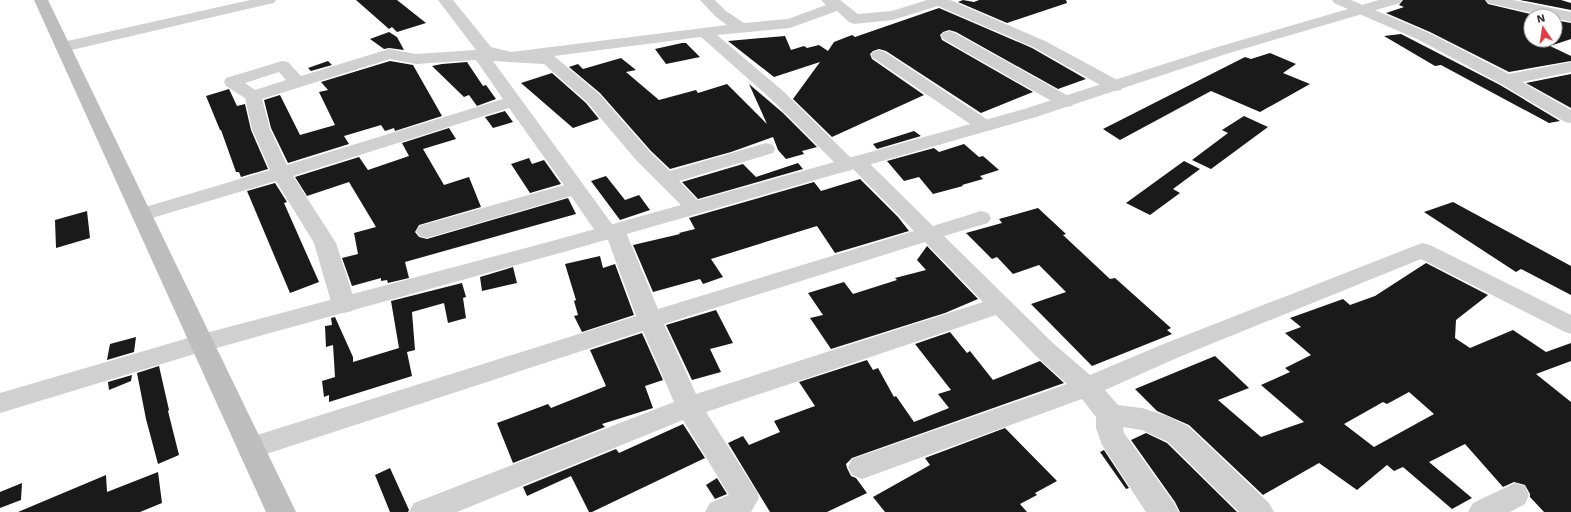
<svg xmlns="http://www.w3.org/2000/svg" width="1571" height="512" font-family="'Work Sans',sans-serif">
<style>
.building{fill:#1a1a1a;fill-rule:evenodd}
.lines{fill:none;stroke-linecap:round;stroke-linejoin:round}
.minor{fill:#d0d0d0;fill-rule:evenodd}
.tertiary{fill:#d0d0d0;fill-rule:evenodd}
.secondary{fill:#bdbdbd;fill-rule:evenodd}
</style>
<rect width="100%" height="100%" fill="#fff"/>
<!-- building -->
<path class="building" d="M 356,0 L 397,0 L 426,23 L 397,32 L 392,27 L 389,29 Z
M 963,0 L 974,2 L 979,0 L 1066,0 L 1067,3 L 1007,23 L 958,2 Z
M 1403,0 L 1485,0 L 1488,4 L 1539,16 L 1531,16 L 1531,40 L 1555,40 L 1555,20 L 1571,23 L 1571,39 L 1550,46 L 1571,56 L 1571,61 L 1509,72 L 1430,32 L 1386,13 L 1404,7 L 1399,5 Z
M 1520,0 L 1561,0 L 1571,3 L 1571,10 Z
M 939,8 L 1032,48 L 1086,79 L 1058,89 L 956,32 L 949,30 L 943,32 L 940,35 L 942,40 L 1033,92 L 981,113 L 886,51 L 879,49 L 873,51 L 870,54 L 872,59 L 924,95 L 832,137 L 793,99 L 820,62 L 774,77 L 728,41 L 785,36 L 791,50 L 804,46 L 807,48 L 819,45 L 828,51 L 834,42 L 852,35 L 855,37 Z
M 389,32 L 397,37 L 404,50 L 389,48 L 384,49 L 370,39 Z
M 1401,34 L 1500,85 L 1560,121 L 1549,123 L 1441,65 L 1435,66 L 1384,36 Z
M 682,43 L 686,43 L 700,57 L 666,64 L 655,49 Z
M 1270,53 L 1296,64 L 1283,73 L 1310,84 L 1260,112 L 1211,91 L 1120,140 L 1103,129 L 1245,57 L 1251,59 Z
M 621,58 L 636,70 L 626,72 L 659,100 L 696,90 L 698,93 L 727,84 L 767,124 L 749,84 L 783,113 L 817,147 L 802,151 L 804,154 L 786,159 L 778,150 L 773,137 L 731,152 L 670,169 L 651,151 L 600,93 L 569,67 L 578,64 L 583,69 Z
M 328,61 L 332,65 L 311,71 L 308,68 Z
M 390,61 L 413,65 L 442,116 L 395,131 L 394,128 L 385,131 L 381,125 L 344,136 L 349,144 L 288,163 L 271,128 L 264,100 L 280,95 L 300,135 L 335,125 L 319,92 L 328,90 L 321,82 Z
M 467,62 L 483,86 L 486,85 L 496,99 L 477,106 L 469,95 L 464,97 L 432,66 L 442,64 Z
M 552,73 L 586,103 L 599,119 L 573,128 L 521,83 Z
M 1571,74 L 1571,108 L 1526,83 Z
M 229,89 L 237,106 L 245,104 L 251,130 L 268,169 L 241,177 L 239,172 L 236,172 L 221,130 L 220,130 L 206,96 Z
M 505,111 L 513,122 L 493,128 L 485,117 Z
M 1244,116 L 1268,127 L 1211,169 L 1192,160 L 1228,133 L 1222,130 Z
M 449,128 L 456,139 L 423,149 L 444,185 L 469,177 L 481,207 L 419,225 L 415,232 L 419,237 L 427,239 L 568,198 L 576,214 L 405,262 L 409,278 L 388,283 L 387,280 L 381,281 L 381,278 L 352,286 L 342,258 L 358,254 L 354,233 L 376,227 L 349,182 L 307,196 L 295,177 L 359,157 L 368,170 L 409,156 L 402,143 Z
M 914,131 L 921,136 L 877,149 L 873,144 Z
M 964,144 L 979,157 L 983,156 L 999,170 L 980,176 L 983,179 L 962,185 L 963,186 L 933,194 L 919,177 L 904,181 L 887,161 L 934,148 L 939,152 Z
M 529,158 L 532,164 L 544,160 L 561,184 L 530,193 L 511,164 Z
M 1184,161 L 1200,169 L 1173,189 L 1180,193 L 1150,215 L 1126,203 Z
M 798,163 L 803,169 L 698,199 L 682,182 L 743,164 L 756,177 Z
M 606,176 L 625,200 L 639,195 L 650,210 L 620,220 L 591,181 Z
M 860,179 L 898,217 L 909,231 L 835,253 L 817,226 L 711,259 L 723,277 L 703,284 L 700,279 L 653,292 L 633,245 L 680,234 L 679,233 L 695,229 L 689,218 L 814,182 L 821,191 Z
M 275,183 L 287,202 L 284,203 L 319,282 L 290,293 L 247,191 Z
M 1453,202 L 1571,266 L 1571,295 L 1521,269 L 1516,272 L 1424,212 Z
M 1038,208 L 1066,234 L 1063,235 L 1110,279 L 1115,278 L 1171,328 L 1167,330 L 1172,334 L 1092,366 L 1031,304 L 1066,292 L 1039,265 L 1013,274 L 997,257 L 992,259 L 966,233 L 1002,223 L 999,219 Z
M 87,211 L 90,238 L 56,248 L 55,220 Z
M 927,246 L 978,299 L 945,313 L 831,349 L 810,318 L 823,315 L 808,293 L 844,282 L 853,294 L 897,280 L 895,278 L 926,270 L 917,260 Z
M 600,256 L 603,268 L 615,264 L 634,315 L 582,332 L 574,316 L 578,315 L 574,301 L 576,300 L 565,264 Z
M 1426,263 L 1488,295 L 1456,320 L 1455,338 L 1470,348 L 1513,330 L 1546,352 L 1571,343 L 1571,361 L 1536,374 L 1571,402 L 1571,512 L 1544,512 L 1530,497 L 1530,494 L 1525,485 L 1514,482 L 1503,487 L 1465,444 L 1429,462 L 1472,498 L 1452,509 L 1403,467 L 1394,471 L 1387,465 L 1357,490 L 1319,463 L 1263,495 L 1189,425 L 1157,411 L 1135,389 L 1215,356 L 1249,388 L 1218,400 L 1261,437 L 1304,422 L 1261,385 L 1290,372 L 1285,368 L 1311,355 L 1285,333 L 1301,327 L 1290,318 L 1343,299 L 1350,305 L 1375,296 ZM 1409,392 L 1434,414 L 1374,447 L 1344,424 L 1383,402 L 1387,404 Z
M 513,267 L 517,283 L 482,291 L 480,277 Z
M 462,283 L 466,297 L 463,298 L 466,318 L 448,323 L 444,303 L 412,312 L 415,350 L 407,352 L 412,376 L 329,402 L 329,395 L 324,397 L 322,381 L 335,377 L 333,345 L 326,347 L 325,326 L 332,325 L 331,318 L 335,317 L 353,357 L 353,362 L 399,348 L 391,301 Z
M 716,310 L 733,343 L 710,349 L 721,372 L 692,380 L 666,325 Z
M 950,332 L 967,353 L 970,351 L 993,380 L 1040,361 L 1064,383 L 852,458 L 846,464 L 847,468 L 851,476 L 856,478 L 867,493 L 827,512 L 770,512 L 728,443 L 743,436 L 749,445 L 780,432 L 774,421 L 815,406 L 799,382 L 867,360 L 873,370 L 878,368 L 894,397 L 896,396 L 914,422 L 949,408 L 938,394 L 951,390 L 915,344 Z
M 642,333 L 663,380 L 645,386 L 653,408 L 602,424 L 605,427 L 513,463 L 497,423 L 548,404 L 551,408 L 606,386 L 590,350 Z
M 136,337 L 134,352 L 107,360 L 110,344 Z
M 159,366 L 169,410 L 168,411 L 179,455 L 158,464 L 146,419 L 137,373 Z
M 132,375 L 131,381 L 109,390 L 108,382 Z
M 683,424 L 705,458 L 592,512 L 589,512 L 571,476 L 527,496 L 523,487 L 616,449 L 619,453 Z
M 1005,428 L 1057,481 L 1035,493 L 1037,495 L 1020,504 L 1027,512 L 885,512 L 873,497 L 930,465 L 925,458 Z
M 1146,433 L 1167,443 L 1237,512 L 1180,512 L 1175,502 L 1131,440 Z
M 1104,450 L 1129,488 L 1126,489 L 1100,452 Z
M 390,468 L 409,510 L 408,512 L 390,512 L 375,475 Z
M 158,472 L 162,503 L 140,512 L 18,512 L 106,475 L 107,492 Z
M 717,478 L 727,494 L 715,499 L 706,485 Z
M 22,483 L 21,500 L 0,508 L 0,492 Z"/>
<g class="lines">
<!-- minor -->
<path class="minor" d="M 250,0 L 276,0 L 274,3 L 269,4 L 63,52 L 57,50 L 55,47 L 57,44 L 63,42 Z
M 438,0 L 453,0 L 491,47 L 511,52 L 727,25 L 716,17 L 700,0 L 715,0 L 726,11 L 744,23 L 788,19 L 826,5 L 821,0 L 840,0 L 858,14 L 892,11 L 927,0 L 950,0 L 1045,41 L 1121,82 L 1124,86 L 1121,90 L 1115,91 L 1109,90 L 1033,47 L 938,6 L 893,20 L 854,24 L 849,22 L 837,11 L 790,28 L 717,35 L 783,91 L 851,158 L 857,156 L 864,158 L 933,226 L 981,211 L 988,213 L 991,218 L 988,223 L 944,236 L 1054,344 L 1090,375 L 1161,345 L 1422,243 L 1430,245 L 1571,315 L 1571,334 L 1563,331 L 1421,259 L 1179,357 L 1105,390 L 1118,405 L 1142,408 L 1167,416 L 1188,426 L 1269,503 L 1274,512 L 1239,512 L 1168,442 L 1142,430 L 1123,427 L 1124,433 L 1174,503 L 1179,512 L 1146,512 L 1102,445 L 1096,428 L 1096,417 L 1082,399 L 862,479 L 852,475 L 848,467 L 852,459 L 1067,384 L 1036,356 L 996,315 L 706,412 L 757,492 L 759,498 L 751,512 L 705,512 L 710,503 L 729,495 L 683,420 L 457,512 L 409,512 L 414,503 L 674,402 L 643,331 L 251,459 L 241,456 L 237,448 L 241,440 L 636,316 L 608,240 L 600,238 L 571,196 L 427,238 L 419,236 L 416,231 L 419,226 L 564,185 L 509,108 L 293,176 L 336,243 L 356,305 L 352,311 L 344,313 L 336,311 L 332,305 L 314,243 L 276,181 L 142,221 L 135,220 L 132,215 L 135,210 L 270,170 L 252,129 L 245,98 L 226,86 L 224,82 L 226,78 L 282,61 L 288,62 L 301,76 L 389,49 L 416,54 L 476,50 ZM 701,37 L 771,99 L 841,169 L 848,171 L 853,169 L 914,231 L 658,309 L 623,225 L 612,224 L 493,61 L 544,64 L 587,102 L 636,160 L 688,212 L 695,214 L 702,212 L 705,208 L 679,181 L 773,153 L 775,149 L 773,145 L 766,143 L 759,145 L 670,171 L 650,152 L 599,94 L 554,56 ZM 390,59 L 416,64 L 476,60 L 503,99 L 287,165 L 270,129 L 262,99 ZM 279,72 L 286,80 L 255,90 L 245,83 ZM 925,242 L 983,302 L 696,394 L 664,324 Z
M 1332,0 L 1351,0 L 1429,33 L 1509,74 L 1571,62 L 1571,72 L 1522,82 L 1571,110 L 1571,123 L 1565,122 L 1501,84 L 1417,39 L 1334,3 Z
M 1486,0 L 1513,0 L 1571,12 L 1571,22 L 1555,18 L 1555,16 L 1546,16 L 1488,3 Z
M 949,31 L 955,33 L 1072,98 L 1075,102 L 1072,106 L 1066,107 L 1060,106 L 943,39 L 941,36 L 943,33 Z
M 879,50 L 885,52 L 991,122 L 994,126 L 991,130 L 985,131 L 979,130 L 873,58 L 871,55 L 873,52 Z
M 202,334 L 211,337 L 214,343 L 211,349 L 0,413 L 0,393 Z
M 1515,483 L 1525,486 L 1529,495 L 1525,504 L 1510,512 L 1468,512 L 1473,503 Z"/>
<!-- tertiary -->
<path class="tertiary" d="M 1379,0 L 1402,0 L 1400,3 L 1226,54 L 1036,117 L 567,251 L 202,352 L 193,349 L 190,343 L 193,337 L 202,334 L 552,241 L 1024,109 L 1214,48 Z"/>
<!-- secondary -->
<path class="secondary" d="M 34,0 L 48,0 L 296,512 L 266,512 Z"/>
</g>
<!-- north arrow -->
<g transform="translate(1543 28) rotate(347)"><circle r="19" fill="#ffffff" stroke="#adadad"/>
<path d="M0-3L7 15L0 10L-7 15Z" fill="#e63946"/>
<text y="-6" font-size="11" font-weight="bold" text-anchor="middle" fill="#333333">N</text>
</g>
</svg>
